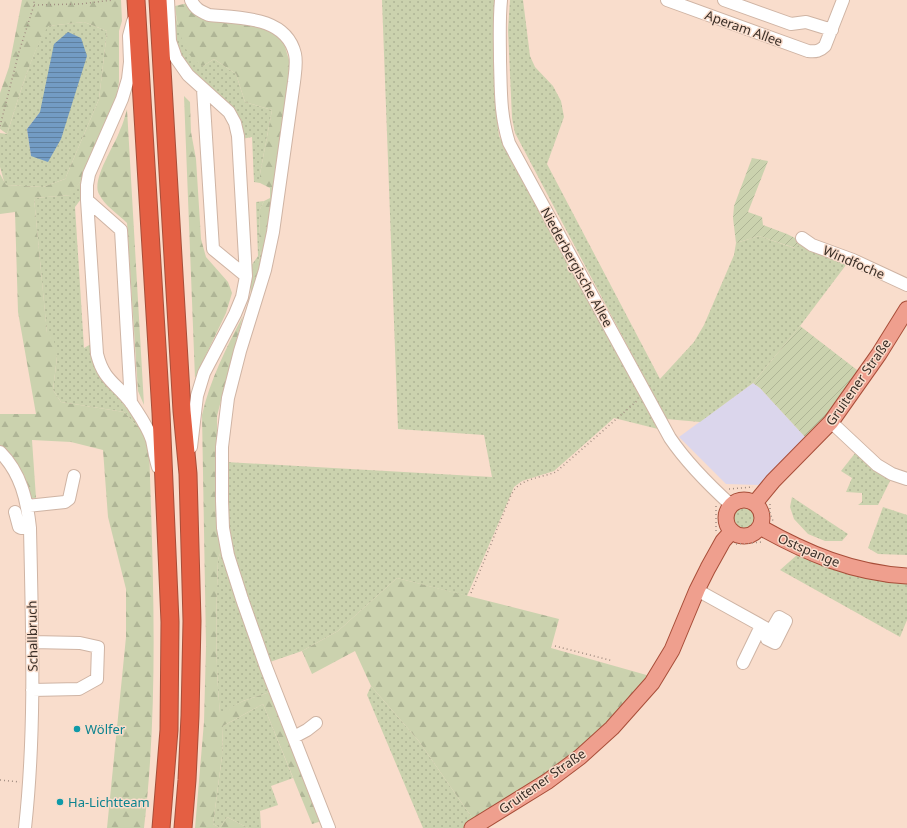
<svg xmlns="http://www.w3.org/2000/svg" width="907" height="828" font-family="'Noto Sans',sans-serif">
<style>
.commercial{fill:#dbd6ec}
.grass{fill:url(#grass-dots);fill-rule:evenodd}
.forest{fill:url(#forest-firs)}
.garden{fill:url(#garden-furrows)}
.water{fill:url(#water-rules)}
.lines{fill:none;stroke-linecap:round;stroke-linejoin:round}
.minor-casing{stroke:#cfb4a4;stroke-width:14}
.major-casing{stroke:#a84e39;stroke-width:17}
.highway-casing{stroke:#a84e39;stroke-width:19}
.path{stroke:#a18d81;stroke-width:1.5;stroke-dasharray:1 3;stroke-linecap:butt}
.minor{stroke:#fff;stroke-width:12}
.major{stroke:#ef9f8e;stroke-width:15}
.highway{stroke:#e45f43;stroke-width:17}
.culture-dot{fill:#0f9aa8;stroke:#f9ddcc;stroke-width:1.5}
.labels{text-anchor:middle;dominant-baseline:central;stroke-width:3;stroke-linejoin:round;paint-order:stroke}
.street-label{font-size:13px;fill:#392e27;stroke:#f9ddcc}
.culture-label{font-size:13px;fill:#0d838f;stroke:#f9ddcc;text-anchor:start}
</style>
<defs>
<pattern id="grass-dots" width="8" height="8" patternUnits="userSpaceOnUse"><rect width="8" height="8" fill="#cbd2ae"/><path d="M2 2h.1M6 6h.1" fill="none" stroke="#afb596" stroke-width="1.8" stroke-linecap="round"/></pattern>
<pattern id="forest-firs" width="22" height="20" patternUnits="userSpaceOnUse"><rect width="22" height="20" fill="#cbd2ae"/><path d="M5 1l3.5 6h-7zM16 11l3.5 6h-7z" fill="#afb596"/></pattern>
<pattern id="garden-furrows" width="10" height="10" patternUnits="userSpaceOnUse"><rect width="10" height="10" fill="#cbd2ae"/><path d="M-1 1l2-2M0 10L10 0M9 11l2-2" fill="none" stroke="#afb596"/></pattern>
<pattern id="water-rules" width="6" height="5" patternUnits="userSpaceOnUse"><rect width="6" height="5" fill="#739cc4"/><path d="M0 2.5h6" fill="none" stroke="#5f809f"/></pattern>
</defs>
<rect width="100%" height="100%" fill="#f9ddcc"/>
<!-- commercial -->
<path class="commercial" d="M 753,383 L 760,388 L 806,438 L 759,485 L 726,484 L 679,437 Z"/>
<!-- grass -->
<path class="grass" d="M 382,0 L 496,0 L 493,43 L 495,102 L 499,136 L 658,429 L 614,418 L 554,471 L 522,481 L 514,487 L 467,596 L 397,578 L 338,631 L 302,651 L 267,663 L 237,577 L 226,518 L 226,462 L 492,477 L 484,435 L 398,429 Z
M 510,0 L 523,0 L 530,56 L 535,67 L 553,86 L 561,101 L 564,117 L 547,164 L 660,379 L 694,342 L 704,325 L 734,255 L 736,243 L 759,236 L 794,248 L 803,242 L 849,261 L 800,326 L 753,383 L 700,422 L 666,419 L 515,133 L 512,118 L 508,30 Z
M 176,16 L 177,22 L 187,50 L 203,66 L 214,59 L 236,74 L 245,102 L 272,110 L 260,174 L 260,183 L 254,182 L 252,137 L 242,139 L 242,134 L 189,70 L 177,47 L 173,17 Z
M 84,22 L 107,31 L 99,99 L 65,179 L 43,187 L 5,185 L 0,167 L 0,133 L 7,134 C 19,97 29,60 47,26 ZM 40,112 L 31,156 L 27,129 Z
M 82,179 L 84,195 L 75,207 L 84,348 L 91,344 L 103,380 L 133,415 L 145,430 L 136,425 L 124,412 L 61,402 L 53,390 L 57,357 L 47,334 L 34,198 L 71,195 Z
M 264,201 L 260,209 L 259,246 C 263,258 256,265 251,275 L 251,266 L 258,256 L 256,202 Z
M 856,452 L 891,479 L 878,505 L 858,505 L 862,502 L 862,493 L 846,492 L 852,478 L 841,471 Z
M 792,497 L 848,534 L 842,541 L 825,541 L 808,534 L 794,519 L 790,507 Z
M732 517a12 12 0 1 1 24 0a12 12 0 1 1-24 0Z
M 883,507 L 907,515 L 907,555 L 878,554 L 868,548 Z
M 221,550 L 273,691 L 243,701 L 220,714 C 215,662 216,611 218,560 Z
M 797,555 L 822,565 L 907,581 L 907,620 L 900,637 L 780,570 Z
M 371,686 L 418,740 L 475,822 L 465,828 L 423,828 L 367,695 Z
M 263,704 L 293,778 L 271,786 L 278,805 L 260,811 L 261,828 L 248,828 L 227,817 L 220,828 L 213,824 L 222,756 L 223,726 Z"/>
<!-- forest -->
<path class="forest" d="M 22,0 L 121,0 L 122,21 L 119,31 L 119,82 L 116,101 L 82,179 L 72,195 L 34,198 L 47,333 L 53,336 L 57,357 L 53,390 L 61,402 L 124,412 L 136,425 L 145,430 L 149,445 C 153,573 159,701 144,828 L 107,828 L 126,637 L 126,589 L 108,517 L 103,450 L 71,442 L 32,440 L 36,498 L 29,498 L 24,475 L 0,447 L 0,414 L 36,414 L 18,312 L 15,212 L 0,214 L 0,174 L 6,185 L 43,187 L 65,179 L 99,99 L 107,31 L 84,22 L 48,26 C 29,59 19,97 7,134 L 0,129 L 0,93 L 9,67 Z
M 188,3 L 238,22 L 267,28 L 283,40 L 289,60 L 289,82 L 264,255 L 251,299 C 251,292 250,284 251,276 C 253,264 264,261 259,246 L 260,209 L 264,201 L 270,198 L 270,188 L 260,183 L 260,174 L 272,110 L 245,102 L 236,74 L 214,59 L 203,66 C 183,57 177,26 175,6 Z
M 184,96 L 190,102 L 191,132 L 196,159 L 201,239 L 206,257 L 228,282 L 232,293 L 226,313 L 195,378 Z
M 127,109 L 144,405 L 138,391 L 127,223 C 118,214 104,205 99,194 C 91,180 115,145 120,130 C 123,124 125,116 127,109 Z
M 243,316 L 217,416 L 217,516 L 221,550 L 218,560 C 216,611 215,662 220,713 L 243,701 L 273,691 L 325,820 L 312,824 L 263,704 L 223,726 L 222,756 L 213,824 L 220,828 L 227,817 L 248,828 L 195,828 L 204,722 L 206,646 L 202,415 C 210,380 226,348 243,316 Z
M 397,578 L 559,619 L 551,648 L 650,676 L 605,730 L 567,763 L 475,822 L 418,740 L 371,686 L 355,651 L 312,674 L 302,651 L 338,631 Z"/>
<!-- garden -->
<path class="garden" d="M 752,158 L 768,161 L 748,212 L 762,217 L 763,225 L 787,234 L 803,242 L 795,248 L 759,236 L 736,243 L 733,218 L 734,206 Z
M 800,326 L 861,373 L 827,419 L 806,438 L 760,388 L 753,383 Z"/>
<!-- water -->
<path class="water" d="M 68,32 L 81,38 L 87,56 L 61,139 L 48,162 L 31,156 L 27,129 L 40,112 L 54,44 Z"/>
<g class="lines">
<defs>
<path id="minor" d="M 168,0 L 170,41 L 176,58 L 188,75 L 229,112 L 235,123 L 238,136 L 246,276 L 242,297 L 235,314 L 204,373 L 197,396 L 191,447
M 191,0 C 195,9 200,11 209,15 C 240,18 286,16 295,54 C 297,63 295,73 294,82 L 273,232 L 265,270 L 240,351 L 228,398 L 222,447 L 222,501 L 223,528 L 228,555 L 242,599 L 266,667 L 329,828
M 501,0 C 499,20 500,41 500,61 C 501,92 500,114 509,143 L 670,438 C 687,463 709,485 731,505
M 667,0 L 808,51 C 816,52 820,51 825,46 L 843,0
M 724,0 L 791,24 L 806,22 L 832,30
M 133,21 L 129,36 L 130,62 L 128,79 L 122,99 L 89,174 L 87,185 L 87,200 L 97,354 C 104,382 117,383 132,404 C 139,415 148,427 152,440 C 154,449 155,458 158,467
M 203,89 L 213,249 L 246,276
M 87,200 L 121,230 L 131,403
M 802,238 L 812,245 L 853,260 L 907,285
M 831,422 L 877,465 L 892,474 L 907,479
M 0,452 C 21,473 27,500 30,528 C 32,628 36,728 25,828
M 27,506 L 65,502 L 69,499 L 74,476
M 15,512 L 19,527 L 21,528 L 30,528
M 697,590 L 771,631 L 767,639 L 775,643 L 786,621 L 779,617 L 771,631
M 32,642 L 80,643 L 98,647 L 97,679 L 79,689 L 32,690
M 743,663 L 761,626
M 294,737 L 307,730 L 316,723"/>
<path id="major" d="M726 518a18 18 0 1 1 36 0a18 18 0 1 1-36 0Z
M 755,503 L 773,481 L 831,422 L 879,354 L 907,309
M 760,527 C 806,553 853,573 907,576
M 472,828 L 548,781 L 580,757 L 612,728 L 652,683 L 672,650 L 697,590 L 708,568 L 723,541 L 732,531"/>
<path id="highway" d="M 136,0 L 161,413 L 170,622 L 169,730 L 161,828
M 158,0 L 182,411 L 188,474 L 192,621 L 190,716 L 187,780 L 183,828"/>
</defs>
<!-- minor casing -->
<use href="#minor" class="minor-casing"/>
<!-- major casing -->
<use href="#major" class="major-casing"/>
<!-- highway casing -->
<use href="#highway" class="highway-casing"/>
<!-- path -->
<path class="path" d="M 34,5 L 80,4 L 113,0
M 0,126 L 19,52 L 34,5 L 34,0
M 729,489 L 753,487
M 770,504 L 770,513 L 773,521
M 716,506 L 716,532
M 736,544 L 762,542
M 471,593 L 511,495 C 513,492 514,489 517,487 C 527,478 543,477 556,472 L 638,400
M 555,646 L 613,661
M 0,780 L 20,782"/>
<!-- minor -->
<use href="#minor" class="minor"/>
<!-- major -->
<use href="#major" class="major"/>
<!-- highway -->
<use href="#highway" class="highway"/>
</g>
<!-- markers -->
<g class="culture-dot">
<circle cx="77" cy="729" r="4"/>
<circle cx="60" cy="802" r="4"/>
</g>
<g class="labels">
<!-- street labels -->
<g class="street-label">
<text transform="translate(744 28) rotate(20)">Aperam Allee</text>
<text transform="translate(854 262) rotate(23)">Windfoche</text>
<text transform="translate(577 267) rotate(61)">Niederbergische Allee</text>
<text transform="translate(858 382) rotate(-55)">Gruitener Straße</text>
<text transform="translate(809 550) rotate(23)">Ostspange</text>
<text transform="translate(32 636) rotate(-91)">Schallbruch</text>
<text transform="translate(542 781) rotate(-35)">Gruitener Straße</text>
</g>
<!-- culture labels -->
<g class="culture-label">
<text x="85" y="729">Wölfer</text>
<text x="68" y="802">Ha-Lichtteam</text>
</g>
</g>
</svg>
